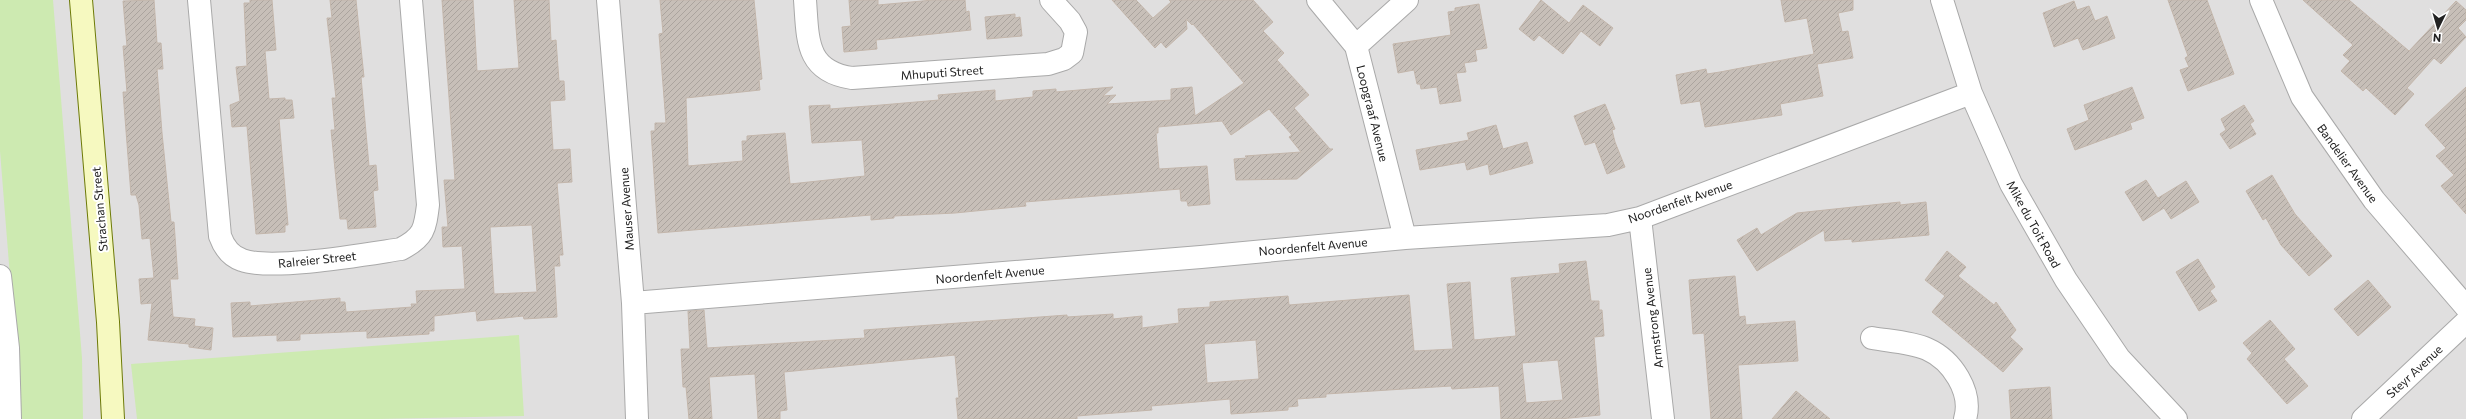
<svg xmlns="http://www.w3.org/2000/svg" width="2466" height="419" font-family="Commissioner,sans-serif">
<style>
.residential{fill:#e0dfdf}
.grass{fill:#cdeab1}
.building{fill:url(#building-hatch);stroke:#c3b6ab;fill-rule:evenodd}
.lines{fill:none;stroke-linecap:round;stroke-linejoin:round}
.street-casing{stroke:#a9a9a9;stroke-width:24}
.secondary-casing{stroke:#6d7a07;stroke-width:24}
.street{stroke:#fff;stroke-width:22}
.secondary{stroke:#f6f9c0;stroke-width:22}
.labels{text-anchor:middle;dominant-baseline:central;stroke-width:4;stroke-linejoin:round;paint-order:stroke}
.street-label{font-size:12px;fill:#222;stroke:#fff}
</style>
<defs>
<pattern id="building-hatch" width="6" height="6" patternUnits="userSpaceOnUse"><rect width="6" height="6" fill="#c7bfb8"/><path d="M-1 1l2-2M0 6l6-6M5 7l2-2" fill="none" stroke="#aba49e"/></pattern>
</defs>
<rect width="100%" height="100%" fill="#f2efe9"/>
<!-- residential -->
<path class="residential" d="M 0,0 L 2466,0 L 2466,419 L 0,419 Z"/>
<!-- grass -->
<path class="grass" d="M 0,0 L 53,0 L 82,358 L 83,419 L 19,419 L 16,352 L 0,151 Z
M 519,335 L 524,416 L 378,419 L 137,419 L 131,364 Z"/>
<!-- building -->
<path class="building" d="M 154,0 L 157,43 L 161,43 L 163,69 L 157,69 L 162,133 L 171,222 L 174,222 L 178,279 L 170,279 L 173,317 L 195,319 L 194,326 L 213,328 L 211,350 L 189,347 L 189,344 L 148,340 L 152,303 L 141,304 L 139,279 L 154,278 L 150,238 L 142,239 L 139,205 L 136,195 L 131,195 L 123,92 L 127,92 L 123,46 L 127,46 L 123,1 Z
M 250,0 L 272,0 L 276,50 L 265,51 L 269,99 L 285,98 L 285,100 L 292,100 L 294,118 L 279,119 L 288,225 L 285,225 L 285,232 L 256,234 L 247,126 L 232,127 L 230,105 L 240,101 L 236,67 L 247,66 L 244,3 L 250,3 Z
M 330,0 L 356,0 L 364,77 L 361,77 L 369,166 L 376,165 L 378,190 L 373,191 L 376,227 L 348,229 L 347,219 L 340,219 L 331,130 L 335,130 L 332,98 L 336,98 L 327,18 L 332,18 Z
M 442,0 L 473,0 L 477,71 L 519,68 L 514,0 L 549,0 L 551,41 L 556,40 L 559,81 L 564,81 L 565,100 L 550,101 L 553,150 L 570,149 L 572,182 L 557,183 L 563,255 L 559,255 L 560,266 L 554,266 L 557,317 L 524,319 L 523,316 L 477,321 L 476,311 L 434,316 L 434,331 L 429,331 L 429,334 L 367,338 L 367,331 L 300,334 L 300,340 L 277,341 L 277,335 L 233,337 L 231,303 L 250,302 L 250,306 L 340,298 L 340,302 L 345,302 L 346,312 L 412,307 L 411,304 L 417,304 L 416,291 L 465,289 L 462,246 L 443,247 L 442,227 L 448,227 L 444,180 L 455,180 ZM 532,225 L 537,292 L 494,294 L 490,227 Z
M 660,0 L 754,0 L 762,79 L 759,80 L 760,90 L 686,98 L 688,166 L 743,161 L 742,141 L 747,141 L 747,136 L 785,133 L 790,184 L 865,176 L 862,140 L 812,143 L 809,106 L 830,105 L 830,109 L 881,105 L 939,100 L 938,95 L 995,90 L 995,101 L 1033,97 L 1033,91 L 1056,89 L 1056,92 L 1113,87 L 1103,96 L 1116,95 L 1107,104 L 1171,100 L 1171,89 L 1192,87 L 1195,116 L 1244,83 L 1193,24 L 1192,25 L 1186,19 L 1187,29 L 1166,48 L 1161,42 L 1155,48 L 1112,0 L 1136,0 L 1153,18 L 1171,2 L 1169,0 L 1253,0 L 1273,22 L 1263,31 L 1284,53 L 1277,60 L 1309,95 L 1294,108 L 1330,149 L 1333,149 L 1297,179 L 1236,180 L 1234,159 L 1247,158 L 1245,156 L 1301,152 L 1289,137 L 1292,135 L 1269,109 L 1231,135 L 1222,121 L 1158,127 L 1158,133 L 1156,133 L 1159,169 L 1207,166 L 1210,204 L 1188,206 L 1187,201 L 1181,201 L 1180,189 L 1025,202 L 1026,206 L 955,213 L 894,216 L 894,218 L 871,220 L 871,215 L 658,233 L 651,131 L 655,131 L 655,123 L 666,123 L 659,34 L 663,33 Z
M 849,0 L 878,0 L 878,5 L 933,0 L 965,0 L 966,12 L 969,11 L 971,30 L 876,40 L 877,49 L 844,52 L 842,27 L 851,26 Z
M 1541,0 L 1569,23 L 1583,5 L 1613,28 L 1600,46 L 1581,31 L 1563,54 L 1539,35 L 1534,41 L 1519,29 Z
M 1781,0 L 1853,0 L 1853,10 L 1838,13 L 1842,32 L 1848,31 L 1853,58 L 1817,64 L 1823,96 L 1780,104 L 1782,115 L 1705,127 L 1700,101 L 1681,104 L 1676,75 L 1706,69 L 1707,74 L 1720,72 L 1814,54 L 1807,18 L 1785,22 Z
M 2168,0 L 2207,0 L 2234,74 L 2188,91 L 2180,70 L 2189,67 L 2185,58 L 2188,56 Z
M 2303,0 L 2349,0 L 2409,51 L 2456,1 L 2466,10 L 2466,20 L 2458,28 L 2466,37 L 2441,64 L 2434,58 L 2407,88 L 2414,94 L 2395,115 L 2366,88 L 2363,91 L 2341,71 L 2350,61 L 2343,55 L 2353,45 Z
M 2074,1 L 2077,10 L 2089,6 L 2095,21 L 2107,16 L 2115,38 L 2083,50 L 2078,38 L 2054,47 L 2043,13 Z
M 1479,4 L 1487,48 L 1475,50 L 1477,61 L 1464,63 L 1466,72 L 1456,73 L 1461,101 L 1440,104 L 1437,87 L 1421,89 L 1420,84 L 1417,84 L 1414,70 L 1398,73 L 1393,44 L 1451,35 L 1448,12 L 1455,11 L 1455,8 Z
M 1015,14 L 1015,18 L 1020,17 L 1022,36 L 987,39 L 985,17 Z
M 2132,87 L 2144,118 L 2130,123 L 2132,129 L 2075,150 L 2067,129 L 2089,120 L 2084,105 Z
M 2466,87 L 2466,214 L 2441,186 L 2454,175 L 2436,156 L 2446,148 L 2425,125 Z
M 1605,104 L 1615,129 L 1612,130 L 1615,142 L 1625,167 L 1607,174 L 1595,142 L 1585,145 L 1574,116 Z
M 2244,105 L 2254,121 L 2250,124 L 2256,134 L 2230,149 L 2220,134 L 2226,130 L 2221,119 Z
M 1496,125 L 1503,149 L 1527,142 L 1533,163 L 1490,175 L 1488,164 L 1467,170 L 1465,162 L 1420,170 L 1416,150 L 1469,140 L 1467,133 Z
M 2272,175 L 2295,214 L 2332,256 L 2309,276 L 2281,245 L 2266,218 L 2263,220 L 2246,191 Z
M 2146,180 L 2161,203 L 2158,198 L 2186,181 L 2199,202 L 2171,219 L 2164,208 L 2143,221 L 2125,192 Z
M 1900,202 L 1900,205 L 1926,202 L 1929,235 L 1852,242 L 1852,239 L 1825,241 L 1824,230 L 1757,271 L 1737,240 L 1757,228 L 1761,235 L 1797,213 Z
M 1947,251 L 1966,267 L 1958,276 L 1994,305 L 1996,302 L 2016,330 L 2010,337 L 2023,349 L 2003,372 L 1932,312 L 1945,296 L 1925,280 Z
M 2198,259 L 2215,287 L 2210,291 L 2217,301 L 2199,311 L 2176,272 Z
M 1586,261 L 1591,301 L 1599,301 L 1599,310 L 1602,310 L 1604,336 L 1594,337 L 1600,415 L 1560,419 L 1501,419 L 1499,386 L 1452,389 L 1451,386 L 1326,394 L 1326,397 L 1297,399 L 1298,406 L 1288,407 L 1288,410 L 1231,414 L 1230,399 L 1151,406 L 1152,410 L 1077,416 L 1077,419 L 958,419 L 956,398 L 959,398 L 955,355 L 784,372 L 787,410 L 780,411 L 780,419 L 758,419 L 755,374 L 709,377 L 712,419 L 689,419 L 686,387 L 683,387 L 681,349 L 690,349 L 688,311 L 704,310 L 707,348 L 865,338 L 864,330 L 1067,315 L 1067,317 L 1113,314 L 1113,319 L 1142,316 L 1142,328 L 1179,323 L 1178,309 L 1210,307 L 1210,302 L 1288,296 L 1289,305 L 1409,295 L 1414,351 L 1453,349 L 1447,284 L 1470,282 L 1474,340 L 1516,336 L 1511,278 L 1560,273 L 1559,264 ZM 1256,340 L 1259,379 L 1207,383 L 1204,344 ZM 1558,360 L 1563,400 L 1526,403 L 1522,363 Z
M 1735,276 L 1739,317 L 1745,316 L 1746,325 L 1795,321 L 1798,361 L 1738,365 L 1742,419 L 1711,419 L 1704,333 L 1693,334 L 1689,280 Z
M 2368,280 L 2391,307 L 2358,336 L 2334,309 Z
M 2270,320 L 2295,349 L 2284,359 L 2308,386 L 2287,404 L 2247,359 L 2252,353 L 2243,343 Z
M 2050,387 L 2052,419 L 2011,419 L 2009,390 Z
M 1796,391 L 1830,419 L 1772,419 Z"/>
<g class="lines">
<defs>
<path id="street" d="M 199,0 L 220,236 C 224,247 230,256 242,260 C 272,271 367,254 401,249 C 424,237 425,229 428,205 L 411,0
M 608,0 L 633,303 L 637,419
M 805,0 C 808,39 805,71 852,78 L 1048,64 L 1064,59 L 1072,53 L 1076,32 L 1070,21 L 1051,0
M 1318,0 L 1356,46 L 1405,238
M 1942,0 L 1971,93 L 2011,184 L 2066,280 L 2119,358 L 2176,419
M 2261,0 L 2302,97 L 2374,200 L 2466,307
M 1356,46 L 1407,0
M 1640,218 L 1663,419
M 0,276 L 8,348 L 10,419
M 633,303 L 1201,257 L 1405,238 L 1608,225 L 1640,218 L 1971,93
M 1872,338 C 1889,341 1911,342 1927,349 C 1952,360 1973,392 1965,419
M 2363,419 L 2466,322"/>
<path id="secondary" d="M 81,0 L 108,322 L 113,419"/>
</defs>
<!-- street casing -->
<use href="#street" class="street-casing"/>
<!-- secondary casing -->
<use href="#secondary" class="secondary-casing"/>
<!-- street -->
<use href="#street" class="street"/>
<!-- secondary -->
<use href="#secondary" class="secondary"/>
</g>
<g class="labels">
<!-- street labels -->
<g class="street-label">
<text transform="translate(942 72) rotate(-4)">Mhuputi Street</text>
<text transform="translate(1373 113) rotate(76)">Loopgraaf Avenue</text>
<text transform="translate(2348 163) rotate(54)">Bandelier Avenue</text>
<text transform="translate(1680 201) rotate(-19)">Noordenfelt Avenue</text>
<text transform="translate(99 209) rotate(-95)">Strachan Street</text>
<text transform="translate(626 209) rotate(-94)">Mauser Avenue</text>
<text transform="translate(2034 224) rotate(61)">Mike du Toit Road</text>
<text transform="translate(1313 246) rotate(-5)">Noordenfelt Avenue</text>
<text transform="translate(317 259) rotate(-6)">Ralreier Street</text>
<text transform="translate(990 274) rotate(-5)">Noordenfelt Avenue</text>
<text transform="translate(1652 318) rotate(-97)">Armstrong Avenue</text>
<text transform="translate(2414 371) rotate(-43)">Steyr Avenue</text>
</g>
</g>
<!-- north arrow -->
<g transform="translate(2438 28) rotate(185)" stroke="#ffffff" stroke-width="3" paint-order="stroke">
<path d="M0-3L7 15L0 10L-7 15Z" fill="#222222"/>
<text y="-6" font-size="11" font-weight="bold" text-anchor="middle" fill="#222222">N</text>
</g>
</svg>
